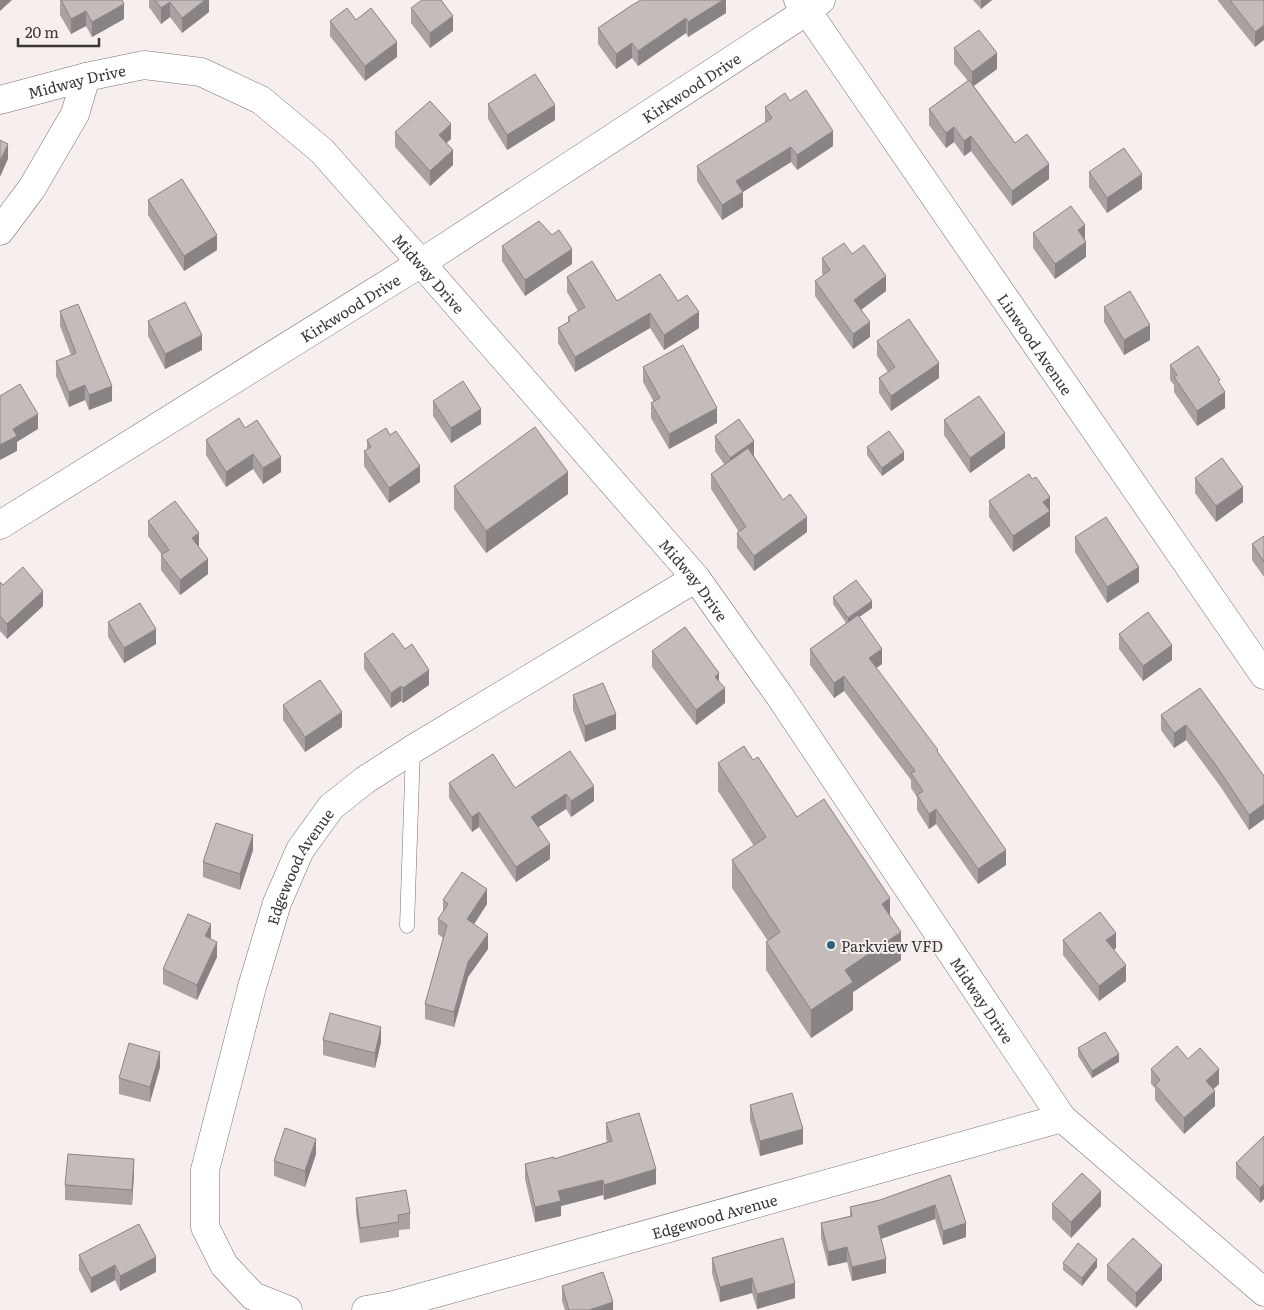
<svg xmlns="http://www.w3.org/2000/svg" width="1264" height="1310" font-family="Literata,serif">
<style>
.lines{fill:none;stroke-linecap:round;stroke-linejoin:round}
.service-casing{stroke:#797271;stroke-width:15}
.minor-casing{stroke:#797271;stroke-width:29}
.service{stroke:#fff;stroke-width:14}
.minor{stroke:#fff;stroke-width:28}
.wall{fill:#a9a2a1}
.shaded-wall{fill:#898483}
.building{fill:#c4bcbb;stroke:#898483}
.poi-dot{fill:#2d627e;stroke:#f7efee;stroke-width:2}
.labels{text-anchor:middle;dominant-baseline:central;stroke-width:4;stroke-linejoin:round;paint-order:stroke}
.street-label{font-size:15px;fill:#3a3737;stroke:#f7efee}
.poi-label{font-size:15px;fill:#3a3737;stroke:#f7efee;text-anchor:start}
</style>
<rect width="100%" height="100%" fill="#f7efee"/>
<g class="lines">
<defs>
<path id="service" d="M 407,926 L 413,749"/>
<g id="minor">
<path id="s1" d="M 798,0 L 807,11 L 1264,675"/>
<path id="s2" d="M 0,100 L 86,77 L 144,65 L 201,72 L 261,100 L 322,151 L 421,263 L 696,578 L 779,695 L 1062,1118 L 1264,1292"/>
<path d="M 0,231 L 32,188 L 75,114 L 86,77"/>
<path id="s3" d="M 0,525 L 421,263 L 807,11 L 821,0"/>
<path id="s4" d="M 288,1310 L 253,1296 L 224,1265 L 205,1227 L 205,1170 L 252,987 L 277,903 L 300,850 L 331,807 L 365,780 L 413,749 L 696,578"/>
<path id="s5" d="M 366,1310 L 394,1305 L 1062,1118"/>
</g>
</defs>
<!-- service casing -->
<use href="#service" class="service-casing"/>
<!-- minor casing -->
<use href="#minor" class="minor-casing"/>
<!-- service -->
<use href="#service" class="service"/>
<!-- minor -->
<use href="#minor" class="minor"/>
</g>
<!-- wall -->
<path class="wall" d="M 60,0 L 124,19 L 92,37 L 86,26 L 71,34 L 60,15 Z
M 149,0 L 209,0 L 209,12 L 182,33 L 170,17 L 161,24 L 149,7 Z
M 726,0 L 726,13 L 688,37 L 686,33 L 638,66 L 632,58 L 616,69 L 598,44 L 598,28 L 632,5 Z
M 973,0 L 992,0 L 981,9 Z
M 1218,0 L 1264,0 L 1255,47 L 1218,1 Z
M 411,8 L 453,31 L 430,48 L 411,23 Z
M 356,20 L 397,57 L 365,81 L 330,36 L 330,21 Z
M 954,48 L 997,69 L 974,86 L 1015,143 L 1049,179 L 1012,206 L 971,151 L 964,156 L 954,142 L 946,148 L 929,125 L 929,109 L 968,81 L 954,64 Z
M 790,101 L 833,146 L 797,170 L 791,162 L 743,192 L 743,207 L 722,220 L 697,181 L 697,166 L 765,122 L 765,107 Z
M 488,104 L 555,120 L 507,150 L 488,119 Z
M 395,132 L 451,139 L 446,143 L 453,165 L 430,186 L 395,147 Z
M 1089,172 L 1142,189 L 1107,213 L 1089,187 Z
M 148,200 L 217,250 L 184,271 L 148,215 Z
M 1033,233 L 1085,240 L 1086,257 L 1055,279 L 1033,248 Z
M 552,235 L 572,264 L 525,296 L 502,261 L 502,246 Z
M 852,254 L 886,291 L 861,310 L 870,337 L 853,349 L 815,296 L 815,281 L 823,275 L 822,273 L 822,258 Z
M 567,277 L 617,301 L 678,301 L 699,328 L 664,350 L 650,328 L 575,372 L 558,343 L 558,328 L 568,322 L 568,317 L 578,311 L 567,292 Z
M 1104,307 L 1150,340 L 1124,355 L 1104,322 Z
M 60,311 L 112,401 L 89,410 L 85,400 L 69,407 L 56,376 L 56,361 L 71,355 L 60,326 Z
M 148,321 L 202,350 L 165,369 L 148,336 Z
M 877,341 L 939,378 L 891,411 L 879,393 L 879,378 L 888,372 L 877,356 Z
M 1170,365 L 1220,385 L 1225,408 L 1197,426 L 1174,392 L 1174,385 L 1170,380 Z
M 643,367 L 717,423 L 669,449 L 651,418 L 651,403 L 654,402 L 643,382 Z
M 433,401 L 481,424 L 451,443 L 433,416 Z
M 944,420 L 1005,448 L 970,473 L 944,435 Z
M 245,428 L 281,472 L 263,484 L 253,469 L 226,487 L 206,455 L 206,440 Z
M 390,435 L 420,482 L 389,503 L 364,466 L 364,451 L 367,450 L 367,440 Z
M 715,436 L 754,456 L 783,500 L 807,532 L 754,571 L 737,548 L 737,533 L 739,532 L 711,489 L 711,474 L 724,464 L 715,451 Z
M 867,447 L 904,460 L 882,476 L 867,455 Z
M 1195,478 L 1243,502 L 1216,522 L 1195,493 Z
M 1032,479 L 1050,497 L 1050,526 L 1013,552 L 989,517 L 989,501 Z
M 454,486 L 568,494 L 486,553 L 454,509 Z
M 148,521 L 199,547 L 208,574 L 180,595 L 161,570 L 161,555 L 162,555 L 148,536 Z
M 1264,536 L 1264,577 L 1252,560 L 1252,544 Z
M 1075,537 L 1139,582 L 1107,603 L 1075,552 Z
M 0,582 L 3,585 L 43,606 L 7,639 L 0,631 Z
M 833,597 L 872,608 L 859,617 L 882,664 L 876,668 L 938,753 L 1006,865 L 978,884 L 936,824 L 929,829 L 917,810 L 917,797 L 911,788 L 911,780 L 844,691 L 834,698 L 810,665 L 810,649 L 846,623 L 833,604 Z
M 108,622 L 156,644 L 124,663 L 108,637 Z
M 1119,634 L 1172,660 L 1143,681 L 1119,649 Z
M 652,651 L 719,681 L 725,703 L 696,725 L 652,667 Z
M 364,654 L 429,685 L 403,703 L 401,701 L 391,708 L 364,669 Z
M 1200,688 L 1264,776 L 1264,819 L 1249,830 L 1220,786 L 1186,740 L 1174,748 L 1161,730 L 1161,715 Z
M 573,695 L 616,729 L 585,742 L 573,710 Z
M 283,705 L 342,727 L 305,752 L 283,720 Z
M 570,751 L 594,801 L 571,817 L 566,809 L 538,827 L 550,859 L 516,882 L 479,827 L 472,832 L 449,798 L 449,783 L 515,788 Z
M 753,760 L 797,817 L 890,916 L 901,960 L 853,992 L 853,1010 L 811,1038 L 766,970 L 766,942 L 768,941 L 732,888 L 732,860 L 754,846 L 718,791 L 718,763 Z
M 253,850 L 240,890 L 203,877 L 203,862 Z
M 443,900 L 487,904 L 474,924 L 488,949 L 468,977 L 454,1027 L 425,1019 L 425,1004 L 443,938 L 438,934 L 438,919 L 443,912 Z
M 211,939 L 217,957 L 197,1000 L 163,984 L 163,969 Z
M 1063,940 L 1116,948 L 1114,950 L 1126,981 L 1099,1001 L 1063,955 Z
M 323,1040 L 381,1042 L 375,1068 L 323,1055 Z
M 1078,1048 L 1119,1062 L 1092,1078 L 1078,1056 Z
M 1188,1059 L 1219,1084 L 1213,1089 L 1215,1106 L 1184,1134 L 1155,1100 L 1155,1088 L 1151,1084 L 1151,1069 Z
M 160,1067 L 150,1102 L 119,1094 L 119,1078 Z
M 750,1105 L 803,1144 L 760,1156 L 750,1120 Z
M 606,1123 L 656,1184 L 604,1200 L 603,1195 L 561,1206 L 561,1216 L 535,1222 L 525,1179 L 525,1164 L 554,1159 L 607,1142 L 606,1138 Z
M 1264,1136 L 1264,1199 L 1260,1203 L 1236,1178 L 1236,1163 Z
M 316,1154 L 305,1187 L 274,1176 L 274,1161 Z
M 134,1174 L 132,1205 L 65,1200 L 65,1185 Z
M 950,1175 L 966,1237 L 943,1245 L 935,1219 L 881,1239 L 886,1273 L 852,1281 L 847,1262 L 828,1266 L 821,1238 L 821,1223 L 850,1216 L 850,1207 L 880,1200 Z
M 356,1198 L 410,1213 L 410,1229 L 399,1230 L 399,1237 L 360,1243 L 356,1213 Z
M 1052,1204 L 1101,1206 L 1071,1238 L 1052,1219 Z
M 79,1255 L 156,1272 L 120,1291 L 115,1280 L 91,1293 L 79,1270 Z
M 712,1258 L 795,1298 L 757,1309 L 752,1293 L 720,1302 L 712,1273 Z
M 1063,1263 L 1097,1267 L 1082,1286 L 1063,1270 Z
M 1107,1265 L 1162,1280 L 1136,1308 L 1107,1280 Z
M 562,1286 L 613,1310 L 565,1310 L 562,1301 Z"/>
<!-- shaded-wall -->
<path class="shaded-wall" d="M 0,0 L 12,0 L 0,11 Z
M 205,0 L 209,0 L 209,12 L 182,33 L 182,18 Z
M 723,0 L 726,0 L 726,13 L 688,37 L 688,22 Z
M 981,0 L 992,0 L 981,9 Z
M 170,2 L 170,17 L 161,24 L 161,8 Z
M 124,4 L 124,19 L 92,37 L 92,22 Z
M 86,11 L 86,26 L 71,34 L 71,19 Z
M 453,16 L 453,31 L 430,48 L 430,33 Z
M 686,18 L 686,33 L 638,66 L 638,51 Z
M 1264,25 L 1264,40 L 1255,47 L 1255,32 Z
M 397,42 L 397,57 L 365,81 L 365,66 Z
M 632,43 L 632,58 L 616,69 L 616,54 Z
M 997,53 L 997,69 L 972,87 L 972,72 Z
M 555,105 L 555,120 L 507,150 L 507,135 Z
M 451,124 L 451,139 L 439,150 L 439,135 Z
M 954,127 L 954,142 L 946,148 L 946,133 Z
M 833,131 L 833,146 L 797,170 L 797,155 Z
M 971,136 L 971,151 L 964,156 L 964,141 Z
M 8,144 L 8,159 L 0,177 L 0,161 Z
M 791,147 L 791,162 L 736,196 L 736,181 Z
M 453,150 L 453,165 L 430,186 L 430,171 Z
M 1049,164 L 1049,179 L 1012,206 L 1012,191 Z
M 1142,174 L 1142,189 L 1107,213 L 1107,198 Z
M 743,192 L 743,207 L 722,220 L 722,205 Z
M 1085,225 L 1085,240 L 1078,230 Z
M 217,235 L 217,250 L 184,271 L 184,256 Z
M 1086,242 L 1086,257 L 1055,279 L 1055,264 Z
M 572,249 L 572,264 L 525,296 L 525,280 Z
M 886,276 L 886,291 L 854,315 L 854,300 Z
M 699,312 L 699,328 L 664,350 L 664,335 Z
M 650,313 L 650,328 L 575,372 L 575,357 Z
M 870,322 L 870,337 L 853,349 L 853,334 Z
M 1150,325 L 1150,340 L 1124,355 L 1124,340 Z
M 202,335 L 202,350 L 165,369 L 165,354 Z
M 939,363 L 939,378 L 891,411 L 891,396 Z
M 85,385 L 85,400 L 69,407 L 69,392 Z
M 112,386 L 112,401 L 89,410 L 89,395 Z
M 1225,392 L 1225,408 L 1197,426 L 1197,411 Z
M 717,408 L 717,423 L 669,449 L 669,434 Z
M 481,409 L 481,424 L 451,443 L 451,428 Z
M 38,414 L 38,429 L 17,442 L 17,451 L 0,460 L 0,445 L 13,429 Z
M 1005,433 L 1005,448 L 970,473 L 970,458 Z
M 754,441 L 754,456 L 730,473 L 730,458 Z
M 904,452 L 904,460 L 882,476 L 882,468 Z
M 253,454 L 253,469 L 226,487 L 226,472 Z
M 281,457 L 281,472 L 263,484 L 263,468 Z
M 420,466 L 420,482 L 389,503 L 389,488 Z
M 568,472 L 568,494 L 486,553 L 486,531 Z
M 1243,487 L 1243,502 L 1216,522 L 1216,506 Z
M 1050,497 L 1050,526 L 1013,552 L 1013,536 L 1043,502 Z
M 807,517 L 807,532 L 754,571 L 754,556 Z
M 199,533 L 199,548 L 192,538 Z
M 208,559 L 208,574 L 180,595 L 180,580 Z
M 1139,567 L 1139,582 L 1107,603 L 1107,587 Z
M 43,591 L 43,606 L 7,639 L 7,624 Z
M 872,601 L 872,608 L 848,625 L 848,618 Z
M 156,629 L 156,644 L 124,663 L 124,648 Z
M 1172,645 L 1172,660 L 1143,681 L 1143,666 Z
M 882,649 L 882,664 L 869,673 L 869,658 Z
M 429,670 L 429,685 L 403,703 L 403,688 Z
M 719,673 L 719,688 L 715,677 Z
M 844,676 L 844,691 L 834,698 L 834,683 Z
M 401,686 L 401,701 L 391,708 L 391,693 Z
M 725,688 L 725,703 L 696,725 L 696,710 Z
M 342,712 L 342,727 L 305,752 L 305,737 Z
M 616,714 L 616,729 L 585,742 L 585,726 Z
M 1186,725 L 1186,740 L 1174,748 L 1174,733 Z
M 594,786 L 594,801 L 571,817 L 571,801 Z
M 566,794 L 566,809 L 531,832 L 531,817 Z
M 1264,804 L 1264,819 L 1249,830 L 1249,815 Z
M 936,809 L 936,824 L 929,829 L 929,814 Z
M 479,812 L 479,827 L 472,832 L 472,817 Z
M 253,835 L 253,850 L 240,890 L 240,874 Z
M 550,844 L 550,859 L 516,882 L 516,867 Z
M 1006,850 L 1006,865 L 978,884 L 978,869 Z
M 487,889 L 487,904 L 467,935 L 467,919 Z
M 890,898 L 890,926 L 882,904 Z
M 211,924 L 211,939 L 205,936 Z
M 901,932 L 901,960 L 853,992 L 853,1010 L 811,1038 L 811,1010 L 845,970 Z
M 1116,933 L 1116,948 L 1106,956 L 1106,940 Z
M 488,934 L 488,949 L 468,977 L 454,1027 L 454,1012 L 468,962 Z
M 217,942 L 217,957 L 197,1000 L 197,985 Z
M 1126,965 L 1126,981 L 1099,1001 L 1099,986 Z
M 381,1027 L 381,1042 L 375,1068 L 375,1053 Z
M 160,1052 L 160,1067 L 150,1102 L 150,1087 Z
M 1119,1054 L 1119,1062 L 1092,1078 L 1092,1071 Z
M 1219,1069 L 1219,1084 L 1206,1096 L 1206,1081 Z
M 1215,1091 L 1215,1106 L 1184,1134 L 1184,1118 Z
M 803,1129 L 803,1144 L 760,1156 L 760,1141 Z
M 316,1139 L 316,1154 L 305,1187 L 305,1171 Z
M 134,1159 L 134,1174 L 132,1205 L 132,1190 Z
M 656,1169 L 656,1184 L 604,1200 L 604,1185 Z
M 603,1180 L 603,1195 L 561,1206 L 561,1216 L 535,1222 L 535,1207 L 558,1191 Z
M 1264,1184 L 1264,1199 L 1260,1203 L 1260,1188 Z
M 1101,1191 L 1101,1206 L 1071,1238 L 1071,1222 Z
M 935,1205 L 935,1219 L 878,1240 L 878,1226 Z
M 966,1223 L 966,1237 L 943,1245 L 943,1231 Z
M 847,1247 L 847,1262 L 828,1266 L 828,1252 Z
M 156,1257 L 156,1272 L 120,1291 L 120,1276 Z
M 886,1259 L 886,1273 L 852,1281 L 852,1267 Z
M 1097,1259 L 1097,1267 L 1082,1286 L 1082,1278 Z
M 115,1265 L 115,1280 L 91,1293 L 91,1278 Z
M 1162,1265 L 1162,1280 L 1136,1308 L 1136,1293 Z
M 752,1278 L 752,1293 L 720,1302 L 720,1287 Z
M 795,1283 L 795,1298 L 757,1309 L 757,1294 Z
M 613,1302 L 613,1310 L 589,1310 Z"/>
<!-- building -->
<path class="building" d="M 61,0 L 122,0 L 124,4 L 92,22 L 86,11 L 71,19 Z
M 155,0 L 205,0 L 182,18 L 170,2 L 161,8 Z
M 422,0 L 441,0 L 453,16 L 430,33 L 411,8 Z
M 641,0 L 723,0 L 688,22 L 686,18 L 638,51 L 632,43 L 616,54 L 598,28 L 632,5 Z
M 1230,0 L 1264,0 L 1264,25 L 1255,32 Z
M 347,8 L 356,20 L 371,8 L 397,42 L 365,66 L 330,21 Z
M 979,30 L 997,53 L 972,72 L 954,48 Z
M 535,74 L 555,105 L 507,135 L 488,104 Z
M 969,80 L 1015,143 L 1027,134 L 1049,164 L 1012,191 L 971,136 L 964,141 L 954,127 L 946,133 L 929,109 Z
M 806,90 L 833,131 L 797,155 L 791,147 L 736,181 L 743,192 L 722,205 L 697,166 L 772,118 L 765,107 L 785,93 L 790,101 Z
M 430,101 L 451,124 L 439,135 L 453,150 L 430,171 L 395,132 Z
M 0,140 L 8,144 L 0,161 Z
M 1124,148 L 1142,174 L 1107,198 L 1089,172 Z
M 182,179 L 217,235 L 184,256 L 148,200 Z
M 1071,206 L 1085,225 L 1078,230 L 1086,242 L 1055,264 L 1033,233 Z
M 539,221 L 552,235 L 559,230 L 572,249 L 525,280 L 502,246 Z
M 844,243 L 852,254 L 864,245 L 886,276 L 854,300 L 870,322 L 853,334 L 815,281 L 830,270 L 822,258 Z
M 592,261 L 617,301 L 660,274 L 678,301 L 687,295 L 699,312 L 664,335 L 650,313 L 575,357 L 558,328 L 570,321 L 568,317 L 585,307 L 567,277 Z
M 1130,291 L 1150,325 L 1124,340 L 1104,307 Z
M 185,302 L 202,335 L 165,354 L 148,321 Z
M 78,304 L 112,386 L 89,395 L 85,385 L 69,392 L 56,361 L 76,353 L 60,311 Z
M 909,319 L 939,363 L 891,396 L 879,378 L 895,367 L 877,341 Z
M 683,345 L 717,408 L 669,434 L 651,403 L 660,398 L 643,367 Z
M 1198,346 L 1220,380 L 1218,381 L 1225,392 L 1197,411 L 1174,377 L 1177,375 L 1170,365 Z
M 463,381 L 481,409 L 451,428 L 433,401 Z
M 20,384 L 38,414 L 13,429 L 17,436 L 0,445 L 0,396 Z
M 979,396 L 1005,433 L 970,458 L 944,420 Z
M 239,418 L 245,428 L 257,420 L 281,457 L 263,468 L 253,454 L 226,472 L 206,440 Z
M 739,419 L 754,441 L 730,458 L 715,436 Z
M 535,427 L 568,472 L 486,531 L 454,486 Z
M 386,428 L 390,435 L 396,431 L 420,466 L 389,488 L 364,451 L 371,447 L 367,440 Z
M 889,431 L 904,452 L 882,468 L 867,447 Z
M 748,448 L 783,500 L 790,494 L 807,517 L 754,556 L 737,533 L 746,527 L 711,474 Z
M 1222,458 L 1243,487 L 1216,506 L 1195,478 Z
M 1029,474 L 1032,479 L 1036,477 L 1050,497 L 1043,502 L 1050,511 L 1013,536 L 989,501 Z
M 175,501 L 199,533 L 192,538 L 208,559 L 180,580 L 161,555 L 169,550 L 148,521 Z
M 1106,517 L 1139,567 L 1107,587 L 1075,537 Z
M 1264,536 L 1264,562 L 1252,544 Z
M 23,567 L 43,591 L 7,624 L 0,616 L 0,582 L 3,585 Z
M 856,580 L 872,601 L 848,618 L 833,597 Z
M 140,603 L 156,629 L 124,648 L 108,622 Z
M 1148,612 L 1172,645 L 1143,666 L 1119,634 Z
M 858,615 L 882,649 L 869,658 L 938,750 L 937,751 L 1006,850 L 978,869 L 936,809 L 929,814 L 917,795 L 923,791 L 911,773 L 915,771 L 844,676 L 834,683 L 810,649 Z
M 685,627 L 719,673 L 715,677 L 725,688 L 696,710 L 652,651 Z
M 393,633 L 405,649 L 412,644 L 429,670 L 403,688 L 401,686 L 391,693 L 364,654 Z
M 320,680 L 342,712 L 305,737 L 283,705 Z
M 603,683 L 616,714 L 585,726 L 573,695 Z
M 1200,688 L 1264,776 L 1264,804 L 1249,815 L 1220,771 L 1186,725 L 1174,733 L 1161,715 Z
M 744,746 L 753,760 L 758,757 L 797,817 L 824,799 L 890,898 L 882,904 L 901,932 L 845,970 L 853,982 L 811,1010 L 766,942 L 780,932 L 732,860 L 766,837 L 718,763 Z
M 570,751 L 594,786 L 571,801 L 566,794 L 531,817 L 550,844 L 516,867 L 479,812 L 472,817 L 449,783 L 493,754 L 515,788 Z
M 216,823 L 253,835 L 240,874 L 203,862 Z
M 462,872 L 487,889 L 467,919 L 488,934 L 468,962 L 454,1012 L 425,1004 L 447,925 L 438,919 L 448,904 L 443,900 Z
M 1100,912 L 1116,933 L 1106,940 L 1126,965 L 1099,986 L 1063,940 Z
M 188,914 L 211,924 L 205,936 L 217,942 L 197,985 L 163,969 Z
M 330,1013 L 381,1027 L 375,1053 L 323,1040 Z
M 1105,1032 L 1119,1054 L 1092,1071 L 1078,1048 Z
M 129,1043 L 160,1052 L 150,1087 L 119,1078 Z
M 1177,1046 L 1188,1059 L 1200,1048 L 1219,1069 L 1206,1081 L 1215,1091 L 1184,1118 L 1155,1085 L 1160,1080 L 1151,1069 Z
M 792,1093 L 803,1129 L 760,1141 L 750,1105 Z
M 639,1113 L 656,1169 L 604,1185 L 603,1180 L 558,1191 L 561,1201 L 535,1207 L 525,1164 L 554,1157 L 554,1159 L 612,1141 L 606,1123 Z
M 285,1128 L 316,1139 L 305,1171 L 274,1161 Z
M 1264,1136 L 1264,1184 L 1260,1188 L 1236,1163 Z
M 68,1154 L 134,1159 L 132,1190 L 65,1185 Z
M 1082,1173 L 1101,1191 L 1071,1222 L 1052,1204 Z
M 950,1175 L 966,1223 L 943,1231 L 935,1205 L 878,1226 L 886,1259 L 852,1267 L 847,1247 L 828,1252 L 821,1223 L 852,1216 L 850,1207 L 880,1200 Z
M 406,1190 L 410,1213 L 398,1215 L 399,1222 L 360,1228 L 356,1198 Z
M 139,1224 L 156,1257 L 120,1276 L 115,1265 L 91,1278 L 79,1255 Z
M 783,1238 L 795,1283 L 757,1294 L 752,1278 L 720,1287 L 712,1258 Z
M 1133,1238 L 1162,1265 L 1136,1293 L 1107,1265 Z
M 1078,1243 L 1097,1259 L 1082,1278 L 1063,1263 Z
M 603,1272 L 613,1302 L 589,1310 L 569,1310 L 562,1286 Z"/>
<!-- markers -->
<circle class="poi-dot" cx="831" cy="945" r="5"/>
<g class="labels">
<!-- street labels -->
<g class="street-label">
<text stroke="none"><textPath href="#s2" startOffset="79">Midway Drive</textPath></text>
<text stroke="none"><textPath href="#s3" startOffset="818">Kirkwood Drive</textPath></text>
<text stroke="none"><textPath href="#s2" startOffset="514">Midway Drive</textPath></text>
<text stroke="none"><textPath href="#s3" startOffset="412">Kirkwood Drive</textPath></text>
<text stroke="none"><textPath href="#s1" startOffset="418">Linwood Avenue</textPath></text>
<text stroke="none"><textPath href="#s2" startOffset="919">Midway Drive</textPath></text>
<text stroke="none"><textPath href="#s4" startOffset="499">Edgewood Avenue</textPath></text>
<text stroke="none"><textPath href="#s2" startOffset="1429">Midway Drive</textPath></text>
<text stroke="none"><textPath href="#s5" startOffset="361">Edgewood Avenue</textPath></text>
</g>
<!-- poi labels -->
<g class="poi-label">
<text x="841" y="945">Parkview VFD</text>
</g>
</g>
<!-- scale -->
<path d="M18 38v8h81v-8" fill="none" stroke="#3a3737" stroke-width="2.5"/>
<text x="25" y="38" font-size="15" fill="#3a3737" stroke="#f7efee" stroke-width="4" paint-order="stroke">20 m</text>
</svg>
